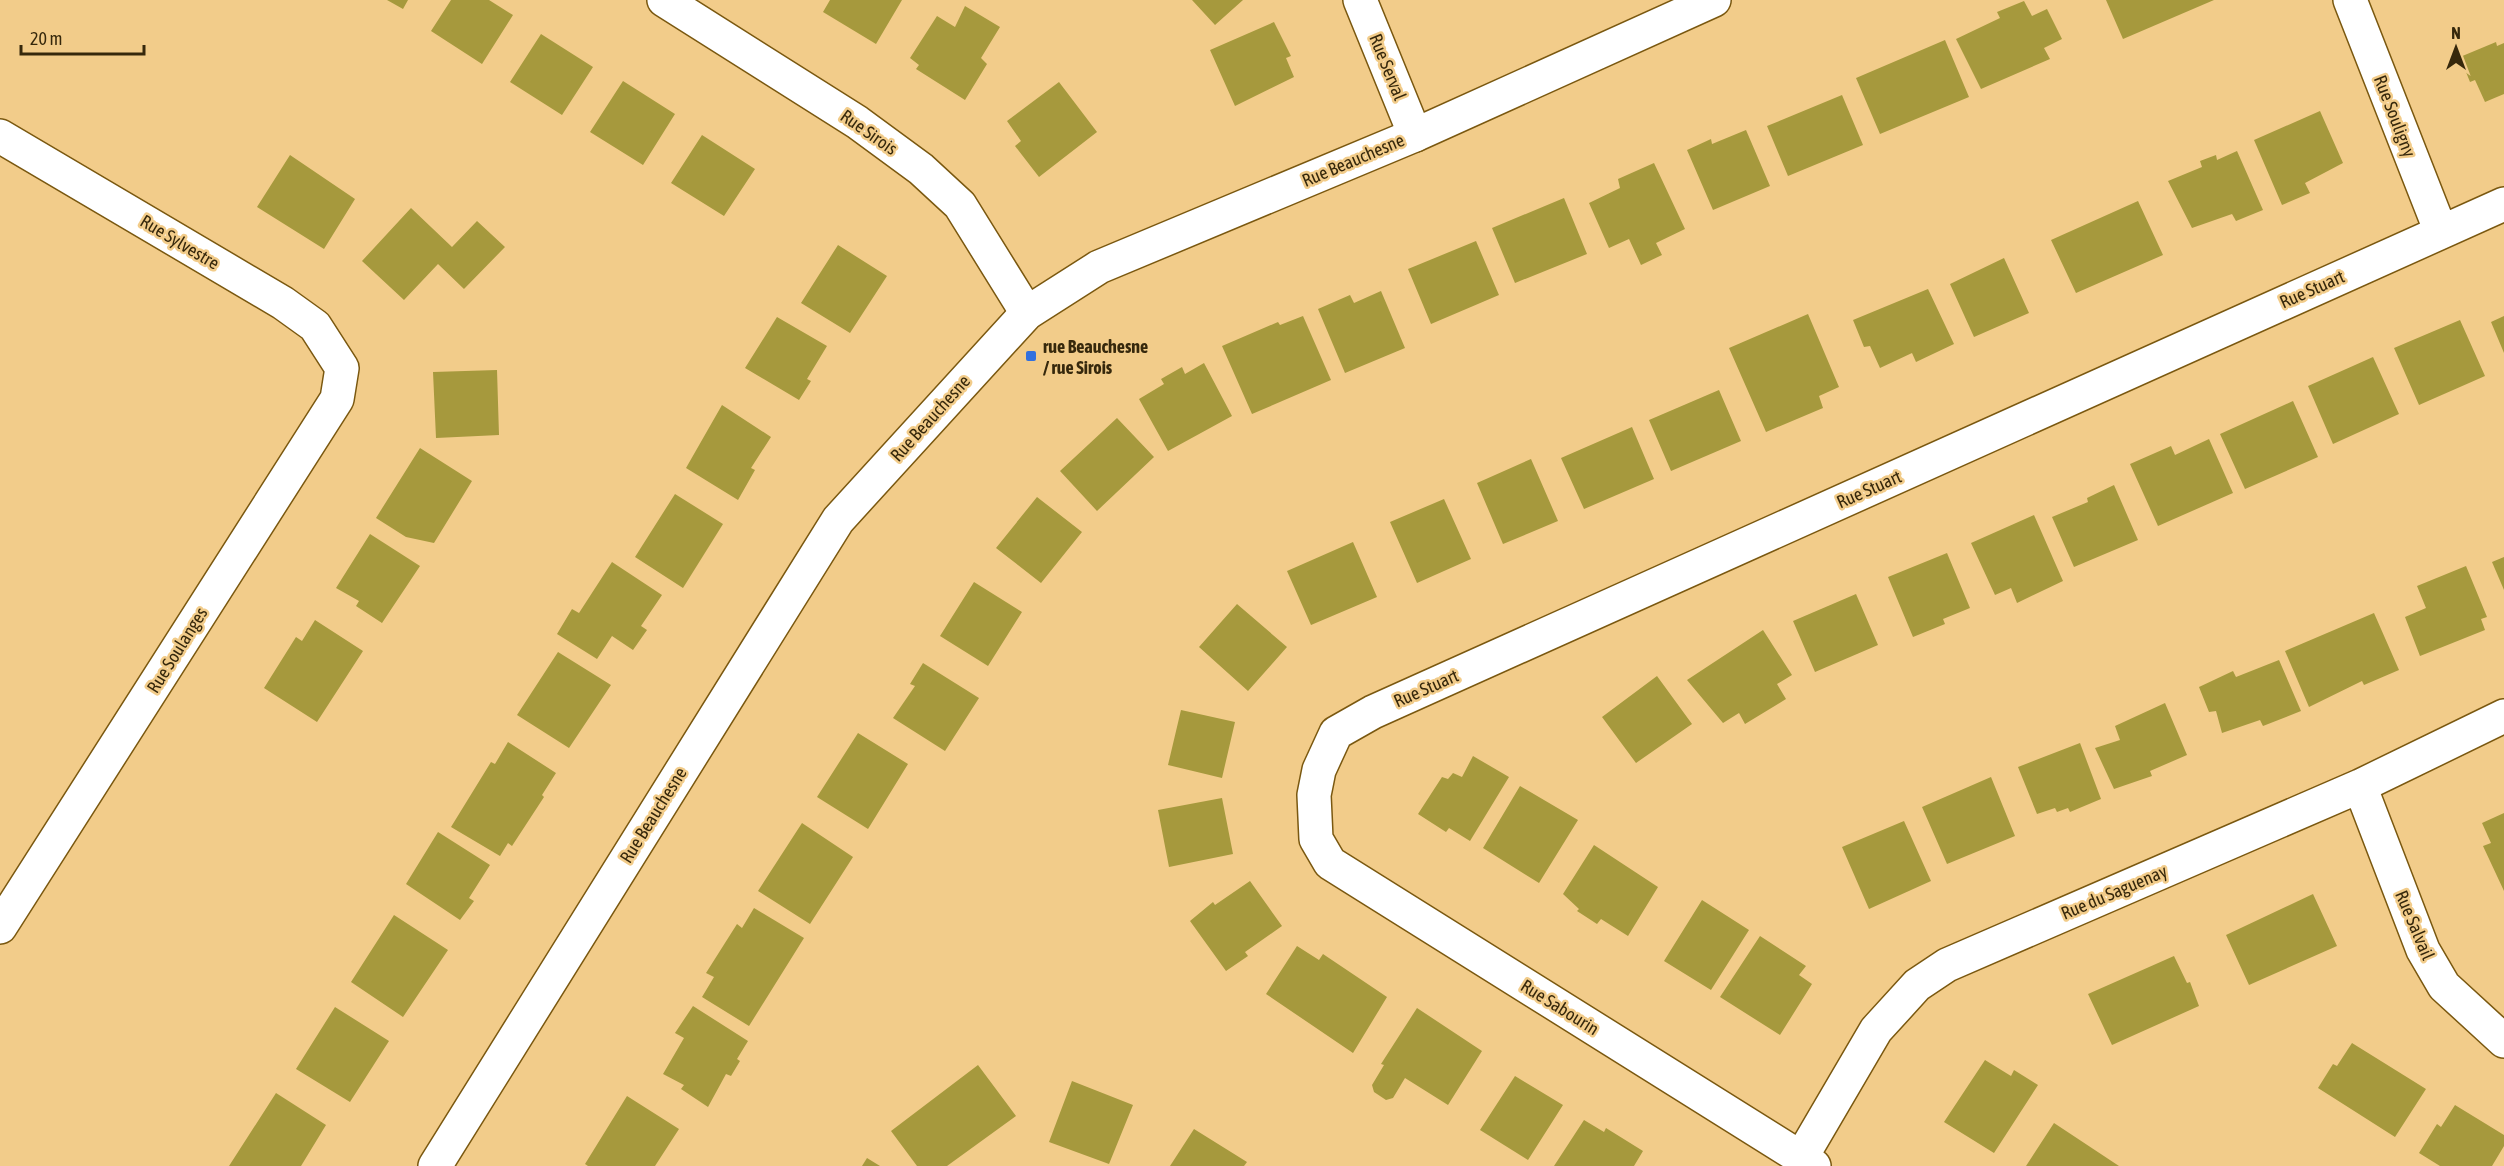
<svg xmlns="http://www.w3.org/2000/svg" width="2504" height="1166" font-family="'Asap Condensed',sans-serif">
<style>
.building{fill:#a6993d}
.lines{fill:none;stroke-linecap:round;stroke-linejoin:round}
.street-casing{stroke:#7a5810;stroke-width:36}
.secondary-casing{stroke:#7a5810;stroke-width:36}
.street{stroke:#fff;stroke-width:33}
.secondary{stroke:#fff;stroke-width:33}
.poi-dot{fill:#3270de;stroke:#f2cc8a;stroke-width:2}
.labels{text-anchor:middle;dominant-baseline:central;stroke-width:5;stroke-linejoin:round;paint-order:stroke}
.street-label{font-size:18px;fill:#36280c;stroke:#f2cc8a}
.poi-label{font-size:18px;font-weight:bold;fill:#36280c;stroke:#f2cc8a;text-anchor:start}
</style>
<rect width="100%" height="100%" fill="#f2cc8a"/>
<!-- building -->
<path class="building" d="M 387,0 L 408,0 L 403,9 Z
M 451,0 L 489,0 L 513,15 L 482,64 L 431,31 Z
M 830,0 L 902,0 L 876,44 L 823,12 Z
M 1192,0 L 1243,0 L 1215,25 Z
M 2106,0 L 2214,0 L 2123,39 Z
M 2024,1 L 2032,16 L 2047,9 L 2062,39 L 2044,48 L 2050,59 L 1981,89 L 1956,39 L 2000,18 L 1997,12 Z
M 965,6 L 1000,27 L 981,58 L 987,64 L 965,100 L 916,69 L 919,65 L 910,58 L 937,16 L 955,27 Z
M 1274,22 L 1291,56 L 1286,58 L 1294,77 L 1235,106 L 1210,50 Z
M 541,34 L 593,67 L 562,115 L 510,82 Z
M 1945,40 L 1969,97 L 1880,134 L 1856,78 Z
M 2496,42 L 2497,46 L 2504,43 L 2504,94 L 2485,102 L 2475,80 L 2470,82 L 2460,57 Z
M 623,81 L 675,114 L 643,165 L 590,132 Z
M 1059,82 L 1097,132 L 1039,177 L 1015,146 L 1021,141 L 1007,121 Z
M 1842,95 L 1863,145 L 1788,176 L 1767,126 Z
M 2320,111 L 2343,163 L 2305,183 L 2310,193 L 2282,205 L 2254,140 Z
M 1746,130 L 1770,186 L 1713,210 L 1687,150 L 1711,139 L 1712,144 Z
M 702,135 L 755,169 L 724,216 L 671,183 Z
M 2237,151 L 2263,210 L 2236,221 L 2232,214 L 2192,228 L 2168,181 L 2202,167 L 2200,161 L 2216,155 L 2217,160 Z
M 290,155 L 355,199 L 324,249 L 257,207 Z
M 1654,163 L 1685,229 L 1656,243 L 1662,255 L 1641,265 L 1629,239 L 1609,248 L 1589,203 L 1620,188 L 1618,179 Z
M 1564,198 L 1587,254 L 1515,283 L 1492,228 Z
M 2138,201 L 2163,255 L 2076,293 L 2051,240 Z
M 411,208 L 452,247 L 477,221 L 505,247 L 464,289 L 438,264 L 404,300 L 362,261 Z
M 1476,241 L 1499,295 L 1431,324 L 1408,269 Z
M 838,245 L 887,276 L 850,333 L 801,303 Z
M 2004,258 L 2029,313 L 1974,337 L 1950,284 Z
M 1928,289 L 1954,344 L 1916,362 L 1912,353 L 1880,368 L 1870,346 L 1864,347 L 1853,320 Z
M 1381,291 L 1405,348 L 1345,373 L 1318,309 L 1350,295 L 1354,303 Z
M 1808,314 L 1839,387 L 1819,396 L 1823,408 L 1766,432 L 1729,348 Z
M 1303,316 L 1331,380 L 1252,414 L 1222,346 L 1278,322 L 1280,325 Z
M 2504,316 L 2504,353 L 2491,322 Z
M 777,317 L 827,346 L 807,379 L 811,381 L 799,400 L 745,368 Z
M 2460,320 L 2485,376 L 2419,405 L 2394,348 Z
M 2373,357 L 2399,414 L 2333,444 L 2308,386 Z
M 1204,363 L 1232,416 L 1168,451 L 1139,399 L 1164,384 L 1161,379 L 1182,367 L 1185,374 Z
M 497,370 L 499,435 L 436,438 L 433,372 Z
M 1719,390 L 1741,441 L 1671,471 L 1649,420 Z
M 2293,401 L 2318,457 L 2245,489 L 2220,434 Z
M 722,405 L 771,437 L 751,468 L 755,470 L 738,500 L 686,468 Z
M 1117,418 L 1154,457 L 1097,511 L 1060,471 Z
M 1632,427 L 1654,479 L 1584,509 L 1561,458 Z
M 2209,439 L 2233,493 L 2158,526 L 2130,464 L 2171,446 L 2175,455 Z
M 420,448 L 472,481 L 434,543 L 406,537 L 376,518 Z
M 1531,459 L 1558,521 L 1503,544 L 1477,483 Z
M 2114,485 L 2138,540 L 2074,567 L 2052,517 L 2088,502 L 2087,498 Z
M 675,494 L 723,524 L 683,588 L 635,557 Z
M 1037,497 L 1082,532 L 1041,583 L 996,548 Z
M 1444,499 L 1471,559 L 1417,583 L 1390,522 Z
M 2034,515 L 2063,581 L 2017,603 L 2011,588 L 1995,595 L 1971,543 Z
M 370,534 L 420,566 L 382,623 L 356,606 L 359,601 L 336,588 Z
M 1353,542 L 1377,597 L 1311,625 L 1287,571 Z
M 1947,553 L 1970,608 L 1943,619 L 1945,624 L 1913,637 L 1888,577 Z
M 2504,557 L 2504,590 L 2492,562 Z
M 612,562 L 662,595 L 641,626 L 647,630 L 633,650 L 612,636 L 597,659 L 557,634 L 572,609 L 579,613 Z
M 2466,566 L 2487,617 L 2481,619 L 2485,630 L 2420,656 L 2405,617 L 2426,608 L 2417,586 Z
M 974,582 L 1022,612 L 988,666 L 940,636 Z
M 1856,594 L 1878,645 L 1815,672 L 1793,621 Z
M 1237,604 L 1287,647 L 1248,691 L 1199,647 Z
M 2374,613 L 2399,670 L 2364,685 L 2362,681 L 2309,707 L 2285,651 Z
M 315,620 L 363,651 L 317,722 L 264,688 L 296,637 L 302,641 Z
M 1763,630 L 1792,675 L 1777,684 L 1786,699 L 1745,724 L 1739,713 L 1723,723 L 1687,680 Z
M 558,652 L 611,685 L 569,748 L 517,715 Z
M 2279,660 L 2301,711 L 2263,726 L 2260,720 L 2222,733 L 2216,711 L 2209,712 L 2199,687 L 2233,671 L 2236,677 Z
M 923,663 L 979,698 L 945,751 L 893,718 L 915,686 L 910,684 Z
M 1657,676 L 1692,724 L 1636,763 L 1602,717 Z
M 2165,703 L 2187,755 L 2150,771 L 2152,776 L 2114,789 L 2095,748 L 2120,740 L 2115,726 Z
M 1181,710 L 1235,722 L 1222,778 L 1168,765 Z
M 858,733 L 908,764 L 868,829 L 817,797 Z
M 508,742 L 556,773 L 542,795 L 544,797 L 512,846 L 508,843 L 500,856 L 451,827 L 491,762 L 495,764 Z
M 2080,743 L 2101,799 L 2070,812 L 2068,808 L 2057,812 L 2055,808 L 2037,814 L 2018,767 Z
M 1473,756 L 1509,777 L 1470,841 L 1449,828 L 1446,832 L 1418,814 L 1442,777 L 1448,779 L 1453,773 L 1462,777 Z
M 1991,777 L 2015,836 L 1947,864 L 1922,807 Z
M 1520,786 L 1578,820 L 1539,883 L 1483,848 Z
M 1222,798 L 1233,854 L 1169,867 L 1158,810 Z
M 2504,813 L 2504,891 L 2483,846 L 2491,843 L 2482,823 Z
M 1904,821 L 1931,881 L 1869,909 L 1842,847 Z
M 802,823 L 853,857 L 810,924 L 758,891 Z
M 438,832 L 490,865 L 469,898 L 474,901 L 460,920 L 406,884 Z
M 1594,845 L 1658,887 L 1628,936 L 1601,919 L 1597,924 L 1577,911 L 1579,909 L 1563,894 Z
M 1250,881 L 1282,926 L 1245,952 L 1248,956 L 1226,971 L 1190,921 L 1213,902 L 1215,905 Z
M 2313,894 L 2337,946 L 2249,985 L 2226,935 Z
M 1702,900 L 1749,930 L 1711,990 L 1664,961 Z
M 754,908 L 804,938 L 749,1026 L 702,997 L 714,977 L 706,973 L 737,924 L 742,928 Z
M 394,915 L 448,950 L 403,1017 L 351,982 Z
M 1760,936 L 1806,966 L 1799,975 L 1812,984 L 1780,1035 L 1720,997 Z
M 1297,946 L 1319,960 L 1323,954 L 1387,997 L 1353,1053 L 1266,994 Z
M 2174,956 L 2187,983 L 2190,982 L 2199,1006 L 2112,1045 L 2088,994 Z
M 693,1006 L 748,1041 L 737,1059 L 740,1061 L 731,1076 L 726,1074 L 708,1107 L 681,1089 L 684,1085 L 663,1074 L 684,1038 L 675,1033 Z
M 335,1007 L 389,1041 L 350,1102 L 296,1069 Z
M 1417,1008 L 1482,1051 L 1448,1105 L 1405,1078 L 1393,1098 L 1386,1100 L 1374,1092 L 1372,1085 L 1384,1065 L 1381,1064 Z
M 2352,1043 L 2426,1089 L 2395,1137 L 2318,1088 L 2333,1064 L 2337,1066 Z
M 1985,1060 L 2011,1076 L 2014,1070 L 2038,1085 L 1994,1153 L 1944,1122 Z
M 978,1065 L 1016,1116 L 947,1166 L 917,1166 L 891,1131 Z
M 1515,1076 L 1563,1105 L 1528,1160 L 1480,1130 Z
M 1072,1081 L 1133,1105 L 1109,1164 L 1049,1142 Z
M 276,1093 L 326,1125 L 301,1166 L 229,1166 Z
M 627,1096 L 679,1129 L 655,1166 L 588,1166 L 585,1164 Z
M 2455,1105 L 2504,1135 L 2504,1146 L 2492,1166 L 2440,1166 L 2419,1153 L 2437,1124 L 2441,1127 Z
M 1584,1120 L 1604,1132 L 1606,1128 L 1643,1151 L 1634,1166 L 1554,1166 Z
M 2054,1123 L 2119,1166 L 2026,1166 Z
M 1194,1129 L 1247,1162 L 1244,1166 L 1170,1166 Z
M 867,1158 L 880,1166 L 862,1166 Z"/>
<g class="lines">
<defs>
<path id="street" d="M 664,0 L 857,122 L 921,169 L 960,205 L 1027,313
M 1360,0 L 1415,135
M 2350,0 L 2441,232
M 0,136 L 283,303 L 315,326 L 342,368 L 337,399 L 0,927
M 2360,786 L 2423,950 L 2444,986 L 2504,1041
M 1801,1158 L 1876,1030 L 1917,985 L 1947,965 L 2360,786 L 2504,716
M 1814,1166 L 1330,863 L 1316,839 L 1314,795 L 1319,770 L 1336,733 L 1373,712 L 2504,204"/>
<path id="secondary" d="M 435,1166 L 838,520 L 1027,313 L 1099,267 L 1415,135 L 1714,0"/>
</defs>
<!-- street casing -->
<use href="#street" class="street-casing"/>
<!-- secondary casing -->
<use href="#secondary" class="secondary-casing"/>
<!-- street -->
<use href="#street" class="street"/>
<!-- secondary -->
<use href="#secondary" class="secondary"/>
</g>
<!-- markers -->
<rect class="poi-dot" x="1025" y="350" width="12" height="12" rx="3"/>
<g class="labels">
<!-- street labels -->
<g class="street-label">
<text transform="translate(1388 67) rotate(68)">Rue Serval</text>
<text transform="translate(2395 116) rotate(69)">Rue Souligny</text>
<text transform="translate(869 132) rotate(35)">Rue Sirois</text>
<text transform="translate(1353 160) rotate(-23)">Rue Beauchesne</text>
<text transform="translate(180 242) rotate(31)">Rue Sylvestre</text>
<text transform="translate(2312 289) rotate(-24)">Rue Stuart</text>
<text transform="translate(930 418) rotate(-48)">Rue Beauchesne</text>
<text transform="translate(1869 489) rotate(-24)">Rue Stuart</text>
<text transform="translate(177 650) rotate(-58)">Rue Soulanges</text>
<text transform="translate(1426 688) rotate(-24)">Rue Stuart</text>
<text transform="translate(653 815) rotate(-58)">Rue Beauchesne</text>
<text transform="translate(2114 892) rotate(-23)">Rue du Saguenay</text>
<text transform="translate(2415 925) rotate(67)">Rue Salvail</text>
<text transform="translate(1560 1007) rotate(32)">Rue Sabourin</text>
</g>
<!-- poi labels -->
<g class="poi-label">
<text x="1043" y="346">rue Beauchesne<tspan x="1043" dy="21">/ rue Sirois</tspan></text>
</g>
</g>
<!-- north arrow -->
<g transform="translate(2456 48)" stroke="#f2cc8a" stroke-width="4.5" paint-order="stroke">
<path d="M0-4.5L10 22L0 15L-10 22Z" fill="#36280c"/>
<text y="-9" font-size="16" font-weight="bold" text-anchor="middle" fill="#36280c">N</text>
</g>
<!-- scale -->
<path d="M21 45v9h123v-9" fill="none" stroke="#36280c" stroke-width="3"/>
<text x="30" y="45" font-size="18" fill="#36280c" stroke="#f2cc8a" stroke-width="4.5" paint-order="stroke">20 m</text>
</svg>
